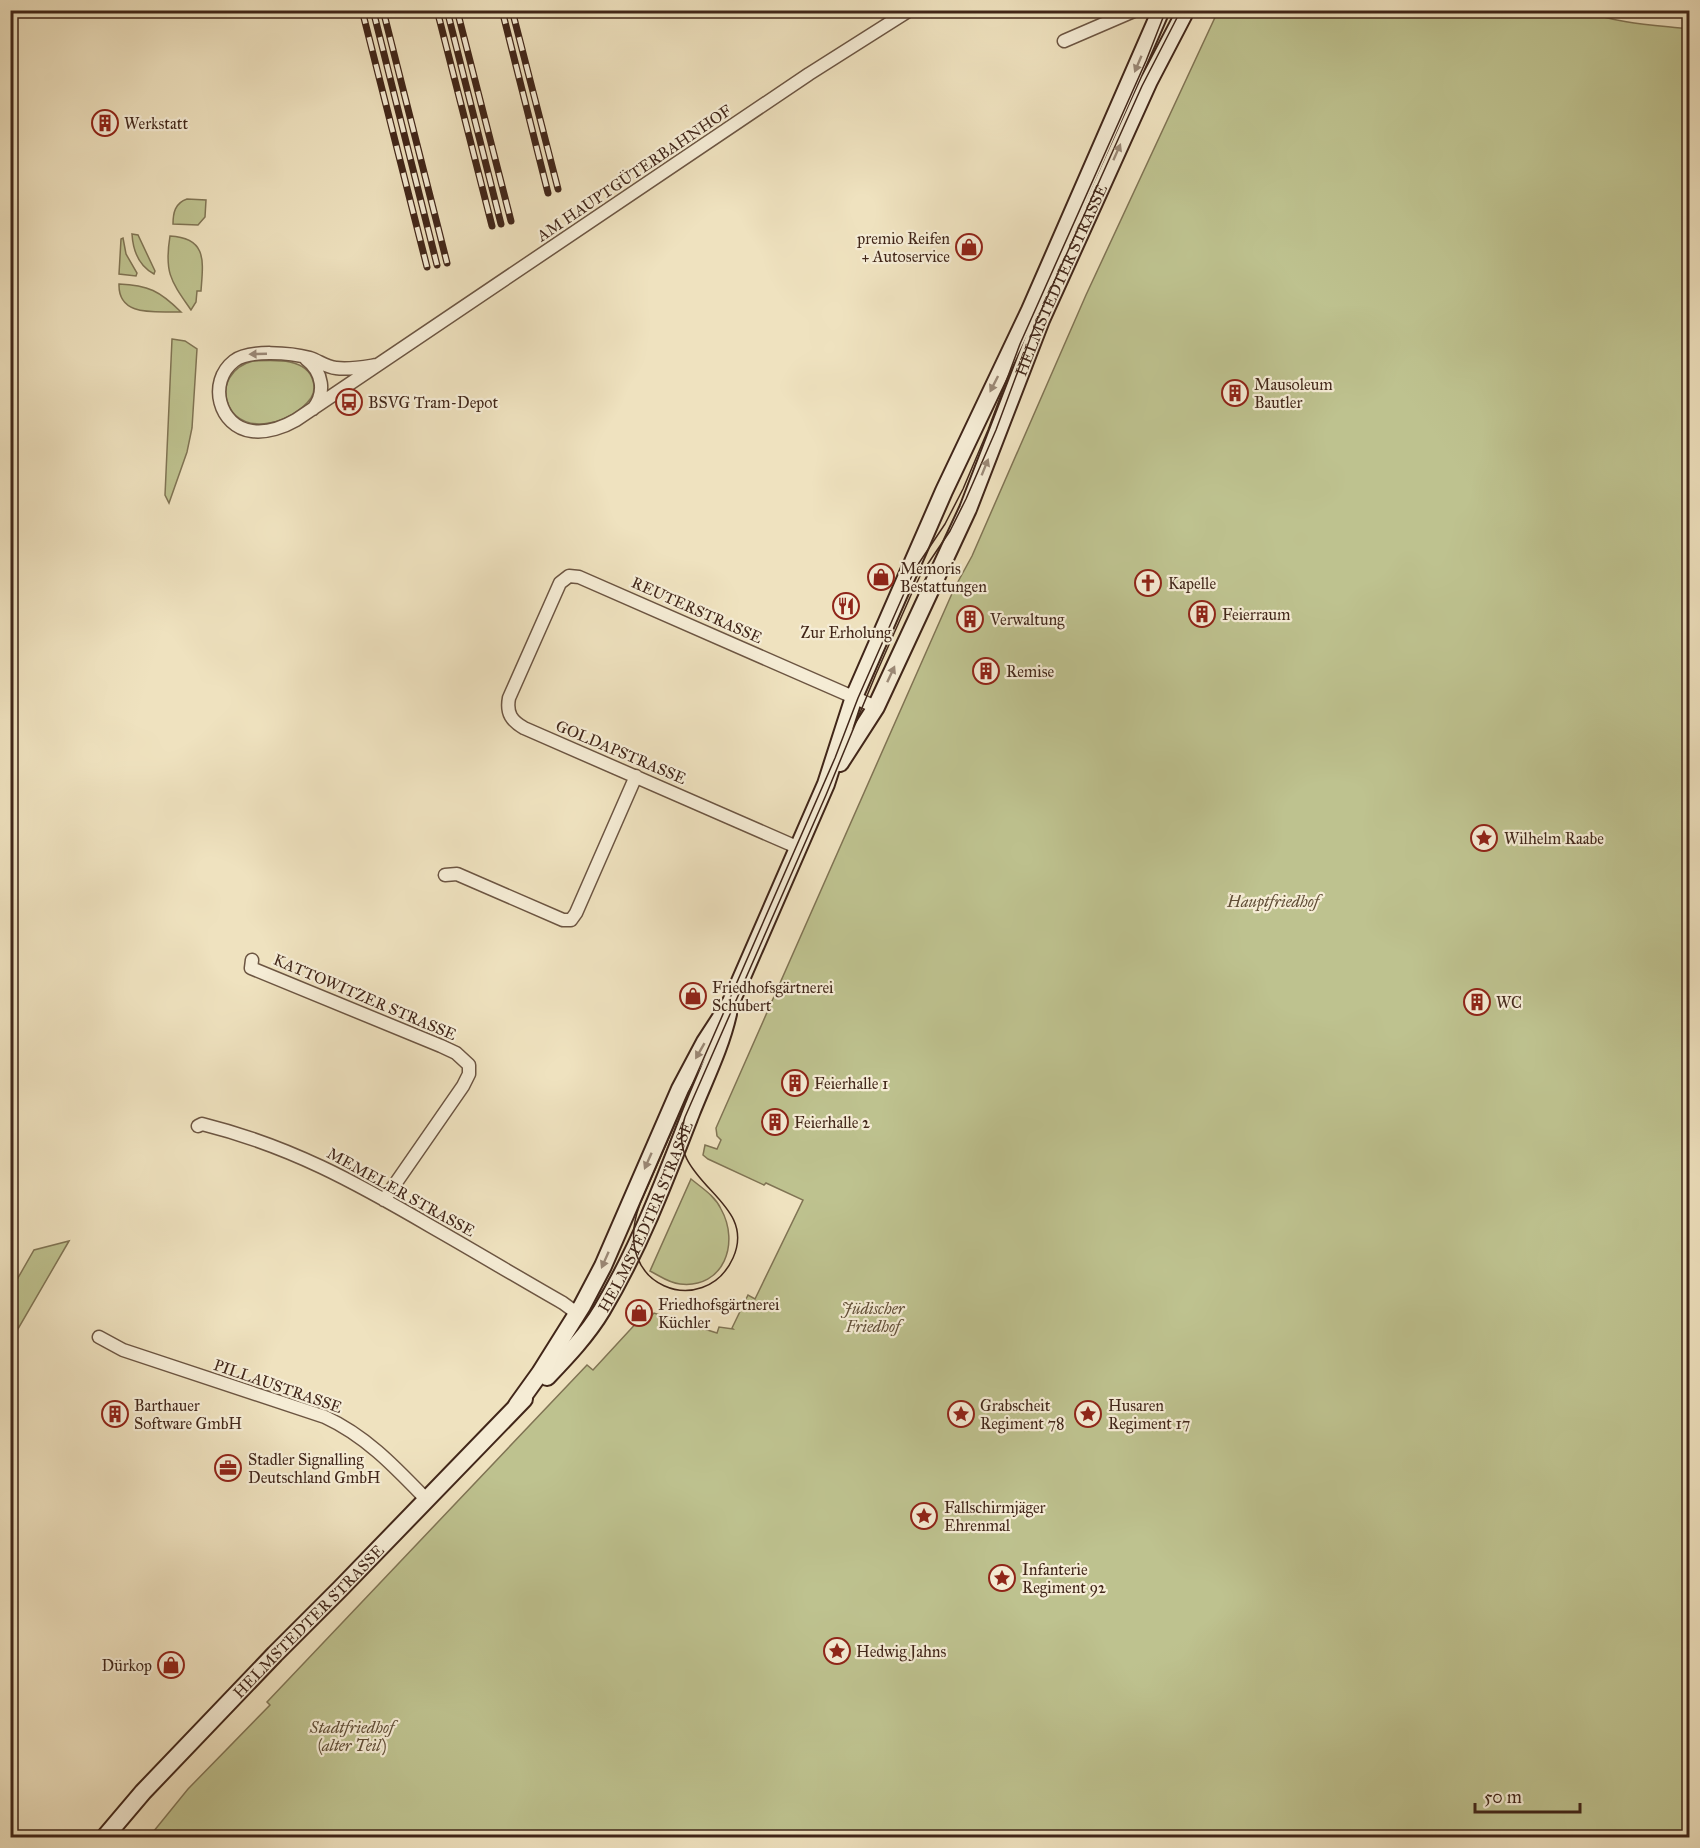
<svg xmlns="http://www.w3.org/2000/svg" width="1700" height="1848" font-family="'IM FELL Great Primer',serif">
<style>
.green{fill:#bec28f;stroke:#807454;stroke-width:1.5}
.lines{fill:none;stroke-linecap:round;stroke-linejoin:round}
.minor-casing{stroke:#6c5542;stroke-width:15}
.secondary-casing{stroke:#412619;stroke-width:20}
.minor{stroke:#f5ecd5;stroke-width:12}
.secondary{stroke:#f5ecd5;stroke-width:16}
.tram{stroke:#412619;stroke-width:1.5}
.rail-casing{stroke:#412619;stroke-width:7}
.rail{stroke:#f5ecd5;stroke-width:4.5;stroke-dasharray:14;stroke-linecap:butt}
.oneway{fill:#9b8977}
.labels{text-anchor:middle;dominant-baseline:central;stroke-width:4.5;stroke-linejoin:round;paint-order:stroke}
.poi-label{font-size:16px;fill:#412619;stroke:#f5ecd5;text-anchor:start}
.street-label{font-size:16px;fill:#412619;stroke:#f5ecd5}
.park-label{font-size:16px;font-style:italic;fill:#604d36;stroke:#f5ecd5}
</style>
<rect width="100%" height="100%" fill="#efe2bf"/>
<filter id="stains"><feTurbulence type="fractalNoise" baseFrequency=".00333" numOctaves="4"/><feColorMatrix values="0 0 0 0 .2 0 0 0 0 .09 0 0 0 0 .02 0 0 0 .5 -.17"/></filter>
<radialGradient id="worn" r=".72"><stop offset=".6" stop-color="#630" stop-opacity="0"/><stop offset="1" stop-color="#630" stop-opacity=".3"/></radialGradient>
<!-- green -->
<path class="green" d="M 1585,11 C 1619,24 1654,25 1689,29 L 1689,1837 L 149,1837 L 188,1789 L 270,1705 L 267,1702 L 587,1365 L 593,1370 L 640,1319 L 645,1323 L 654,1313 L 717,1333 L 719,1327 L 733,1329 L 732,1328 L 748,1295 L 755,1299 L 803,1200 L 766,1183 L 764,1185 L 708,1159 L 703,1155 L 705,1145 L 717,1149 L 721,1140 L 717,1136 L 716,1128 L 954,589 L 972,556 L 1086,295 L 1218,11 Z
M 187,199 L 206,200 L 205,217 L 198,225 L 173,224 C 173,213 175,203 187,199 Z
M 132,234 L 138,235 L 155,271 L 154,274 C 139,266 133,251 132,234 Z
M 170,236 C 208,238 203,262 201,291 L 197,291 L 196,302 L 191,310 C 171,281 164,273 170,236 Z
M 123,238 L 126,254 L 137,273 L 136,276 L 119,274 L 121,239 Z
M 119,284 C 148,285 160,291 181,312 C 157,311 118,318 119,284 Z
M 172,339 L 185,341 L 197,349 L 192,428 L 187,452 L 169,503 L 165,495 Z
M 253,361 C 273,360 307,357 313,381 C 315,387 314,393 311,398 C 294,422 244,438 229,406 C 219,385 233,366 253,361 Z
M 691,1179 C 702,1188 715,1196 721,1209 C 740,1243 724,1289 680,1284 C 669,1283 660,1276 650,1271 Z
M 69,1241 L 11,1341 L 11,1290 L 34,1250 Z"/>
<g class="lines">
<defs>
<path id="minor" d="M 1064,41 L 1136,10
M 306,359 C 323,372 326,393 313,409
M 377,365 C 364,367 349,370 336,368 C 326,367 319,361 310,358 C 292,353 249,349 234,361 C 207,382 219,427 252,431 C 267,433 284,427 296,420 L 809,74 L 910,10
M 799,848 L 524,728 C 512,721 506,714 509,698 L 560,583 L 569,576 L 579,577 L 876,707
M 445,875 L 457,874 L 563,920 L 571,920 L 576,913 L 636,776
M 252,960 L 251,968 L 441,1046 L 456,1053 L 469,1065 L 469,1074 L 463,1086 L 384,1200
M 198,1126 L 202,1124 C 290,1146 355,1182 432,1227 C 476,1252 519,1278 563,1303 L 578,1314
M 99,1337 L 123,1350 L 325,1417 C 366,1436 395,1467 426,1499"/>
<g id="secondary">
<path id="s1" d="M 840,763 L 876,707 L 968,509 L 1041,320 L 1149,81 L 1186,10"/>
<path id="s2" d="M 547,1377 C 567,1356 587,1335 602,1310 C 639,1248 665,1180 691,1113 C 704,1080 720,1049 728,1014"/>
<path d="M 517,1405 L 540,1373 L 582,1306 L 603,1266 L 680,1089 L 705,1042 L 731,1002 L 826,784 L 854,697 L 944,491 L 1030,310 L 1161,10"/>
<path id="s3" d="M 104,1838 L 143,1792 L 275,1654 L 340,1589 L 524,1399"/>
</g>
</defs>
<!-- minor casing -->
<use href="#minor" class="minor-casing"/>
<!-- secondary casing -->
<use href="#secondary" class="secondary-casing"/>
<!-- minor -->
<use href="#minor" class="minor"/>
<!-- secondary -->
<use href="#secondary" class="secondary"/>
<!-- tram -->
<path class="tram" d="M 1166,10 L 1146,61 L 1020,344 L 988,430 L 963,489 L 945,524 L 915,569 L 906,589 L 858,698 L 835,758 L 640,1204 C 608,1288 705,1320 733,1258 C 760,1198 662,1183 685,1117 L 826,795 L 876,674 L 911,595 L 921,574 L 950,531 L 966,499 L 996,430 L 1037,320 L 1142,86 L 1181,10"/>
<defs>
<path id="rail" d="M 362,10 L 427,267
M 373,10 L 437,265
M 383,10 L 447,263
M 437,10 L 492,226
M 447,10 L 501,224
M 457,10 L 511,221
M 502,10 L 548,193
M 512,10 L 558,189"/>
</defs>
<!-- rail casing -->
<use href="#rail" class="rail-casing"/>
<!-- rail -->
<use href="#rail" class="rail"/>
</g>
<!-- one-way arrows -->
<defs><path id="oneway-solid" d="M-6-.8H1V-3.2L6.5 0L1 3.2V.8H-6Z" transform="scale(1.5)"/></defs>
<g class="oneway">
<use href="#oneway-solid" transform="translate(1138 64) rotate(113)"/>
<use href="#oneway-solid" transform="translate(1117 152) rotate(-66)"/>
<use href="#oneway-solid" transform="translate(258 354) rotate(178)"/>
<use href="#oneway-solid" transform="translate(994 384) rotate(117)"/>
<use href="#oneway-solid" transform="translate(985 467) rotate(-68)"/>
<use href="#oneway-solid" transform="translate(891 674) rotate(-65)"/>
<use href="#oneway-solid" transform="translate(700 1051) rotate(120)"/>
<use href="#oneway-solid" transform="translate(648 1161) rotate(114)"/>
<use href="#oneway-solid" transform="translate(605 1260) rotate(114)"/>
</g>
<!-- icons -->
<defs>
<symbol id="building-ring" viewBox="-11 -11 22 22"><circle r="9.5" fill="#f5ecd5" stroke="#8f2418" stroke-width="1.5"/><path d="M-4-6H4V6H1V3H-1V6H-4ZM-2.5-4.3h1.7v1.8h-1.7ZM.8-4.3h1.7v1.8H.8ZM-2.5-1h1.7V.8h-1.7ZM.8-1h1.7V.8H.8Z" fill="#8f2418"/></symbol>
<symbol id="shop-ring" viewBox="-11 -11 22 22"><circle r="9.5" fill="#f5ecd5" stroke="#8f2418" stroke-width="1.5"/><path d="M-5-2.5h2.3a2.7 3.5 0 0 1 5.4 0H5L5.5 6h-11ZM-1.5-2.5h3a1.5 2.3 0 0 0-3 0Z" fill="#8f2418"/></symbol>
<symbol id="bus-ring" viewBox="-11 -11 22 22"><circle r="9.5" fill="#f5ecd5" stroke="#8f2418" stroke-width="1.5"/><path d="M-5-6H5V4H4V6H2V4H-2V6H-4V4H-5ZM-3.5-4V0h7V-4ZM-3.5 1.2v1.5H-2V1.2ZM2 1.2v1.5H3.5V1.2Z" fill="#8f2418"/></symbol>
<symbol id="church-ring" viewBox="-11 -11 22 22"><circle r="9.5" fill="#f5ecd5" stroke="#8f2418" stroke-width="1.5"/><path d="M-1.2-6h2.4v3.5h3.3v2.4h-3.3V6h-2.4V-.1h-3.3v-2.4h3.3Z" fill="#8f2418"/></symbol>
<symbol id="restaurant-ring" viewBox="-11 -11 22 22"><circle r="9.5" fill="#f5ecd5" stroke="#8f2418" stroke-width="1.5"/><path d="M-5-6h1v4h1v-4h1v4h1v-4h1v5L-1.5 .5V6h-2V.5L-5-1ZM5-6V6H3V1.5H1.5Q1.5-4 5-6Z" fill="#8f2418"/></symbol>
<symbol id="sight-ring" viewBox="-11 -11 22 22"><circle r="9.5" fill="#f5ecd5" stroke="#8f2418" stroke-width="1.5"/><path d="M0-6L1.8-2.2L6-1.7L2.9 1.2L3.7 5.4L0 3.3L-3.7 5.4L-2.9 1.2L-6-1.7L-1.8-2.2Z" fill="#8f2418"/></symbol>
<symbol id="office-ring" viewBox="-11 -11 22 22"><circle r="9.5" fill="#f5ecd5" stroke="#8f2418" stroke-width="1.5"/><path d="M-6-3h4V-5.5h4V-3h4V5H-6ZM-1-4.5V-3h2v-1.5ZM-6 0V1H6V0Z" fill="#8f2418"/></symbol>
</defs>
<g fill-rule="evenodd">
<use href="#building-ring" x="90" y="108" width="30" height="30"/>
<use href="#shop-ring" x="954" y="232" width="30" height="30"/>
<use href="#building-ring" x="1220" y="378" width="30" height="30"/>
<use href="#bus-ring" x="334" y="387" width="30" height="30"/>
<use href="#shop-ring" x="866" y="562" width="30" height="30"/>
<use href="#church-ring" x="1133" y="568" width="30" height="30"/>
<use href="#restaurant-ring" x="831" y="591" width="30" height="30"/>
<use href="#building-ring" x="1187" y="599" width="30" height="30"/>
<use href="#building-ring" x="955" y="604" width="30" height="30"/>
<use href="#building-ring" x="971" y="656" width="30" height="30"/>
<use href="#sight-ring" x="1469" y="823" width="30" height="30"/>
<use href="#shop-ring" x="678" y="981" width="30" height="30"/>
<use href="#building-ring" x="1462" y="987" width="30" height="30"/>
<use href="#building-ring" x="780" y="1068" width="30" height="30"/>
<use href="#building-ring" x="760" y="1107" width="30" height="30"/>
<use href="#shop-ring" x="624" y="1298" width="30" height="30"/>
<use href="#building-ring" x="100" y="1399" width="30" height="30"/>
<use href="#sight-ring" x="946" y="1399" width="30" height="30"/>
<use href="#sight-ring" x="1073" y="1399" width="30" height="30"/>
<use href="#office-ring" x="213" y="1453" width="30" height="30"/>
<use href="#sight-ring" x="909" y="1501" width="30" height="30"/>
<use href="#sight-ring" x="987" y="1563" width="30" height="30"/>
<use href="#sight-ring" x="822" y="1636" width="30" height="30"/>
<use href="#shop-ring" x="156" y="1650" width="30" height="30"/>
</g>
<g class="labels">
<!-- poi labels -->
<g class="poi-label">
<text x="124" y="123">Werkstatt</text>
<text x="950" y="238" text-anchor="end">premio Reifen<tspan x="950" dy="18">+ Autoservice</tspan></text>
<text x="1254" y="384">Mausoleum<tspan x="1254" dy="18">Bautler</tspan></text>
<text x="368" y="402">BSVG Tram-Depot</text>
<text x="900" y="568">Memoris<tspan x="900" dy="18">Bestattungen</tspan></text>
<text x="1168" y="583">Kapelle</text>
<text x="1222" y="614">Feierraum</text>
<text x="990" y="619">Verwaltung</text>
<text x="846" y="632" text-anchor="middle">Zur Erholung</text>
<text x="1006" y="671">Remise</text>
<text x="1504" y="838">Wilhelm Raabe</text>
<text x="712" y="987">Friedhofsgärtnerei<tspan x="712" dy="18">Schubert</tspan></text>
<text x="1496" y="1002">WC</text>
<text x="814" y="1083">Feierhalle 1</text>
<text x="794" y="1122">Feierhalle 2</text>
<text x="658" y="1304">Friedhofsgärtnerei<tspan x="658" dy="18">Küchler</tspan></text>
<text x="134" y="1405">Barthauer<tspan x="134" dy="18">Software GmbH</tspan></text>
<text x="980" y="1405">Grabscheit<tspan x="980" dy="18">Regiment 78</tspan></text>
<text x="1108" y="1405">Husaren<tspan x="1108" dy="18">Regiment 17</tspan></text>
<text x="248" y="1459">Stadler Signalling<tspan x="248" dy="18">Deutschland GmbH</tspan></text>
<text x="944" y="1507">Fallschirmjäger<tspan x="944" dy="18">Ehrenmal</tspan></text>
<text x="1022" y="1569">Infanterie<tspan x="1022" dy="18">Regiment 92</tspan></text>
<text x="856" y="1651">Hedwig Jahns</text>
<text x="152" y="1665" text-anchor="end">Dürkop</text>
</g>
<!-- street labels -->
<g class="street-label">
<text transform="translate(634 173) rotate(-34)">AM HAUPTGÜTERBAHNHOF</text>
<text stroke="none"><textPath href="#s1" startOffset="532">HELMSTEDTER STRASSE</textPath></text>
<text transform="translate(697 610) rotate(24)">REUTERSTRASSE</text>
<text transform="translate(621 752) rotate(23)">GOLDAPSTRASSE</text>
<text transform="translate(365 997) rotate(23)">KATTOWITZER STRASSE</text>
<text transform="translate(401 1192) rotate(29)">MEMELER STRASSE</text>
<text stroke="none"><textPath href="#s2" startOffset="190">HELMSTEDTER STRASSE</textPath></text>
<text transform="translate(278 1386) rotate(19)">PILLAUSTRASSE</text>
<text stroke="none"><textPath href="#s3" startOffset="298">HELMSTEDTER STRASSE</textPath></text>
</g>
<!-- park labels -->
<g class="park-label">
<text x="1273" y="901">Hauptfriedhof</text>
<text x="873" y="1308">Jüdischer<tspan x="873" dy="18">Friedhof</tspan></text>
<text x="352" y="1727">Stadtfriedhof<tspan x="352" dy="18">(alter Teil)</tspan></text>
</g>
</g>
<!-- margin -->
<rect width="1700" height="1848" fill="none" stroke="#efe2bf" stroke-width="36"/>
<rect x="12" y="12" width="1676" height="1824" fill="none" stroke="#412619" stroke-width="3"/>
<rect x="18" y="18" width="1664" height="1812" fill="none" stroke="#412619" stroke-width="1.5"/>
<!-- scale -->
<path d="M1475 1803v9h105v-9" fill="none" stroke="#412619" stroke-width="3"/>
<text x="1484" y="1803" font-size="18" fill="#412619" stroke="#f5ecd5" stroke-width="4.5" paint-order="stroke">50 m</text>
<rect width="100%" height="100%" filter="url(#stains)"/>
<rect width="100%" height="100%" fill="url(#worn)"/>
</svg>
